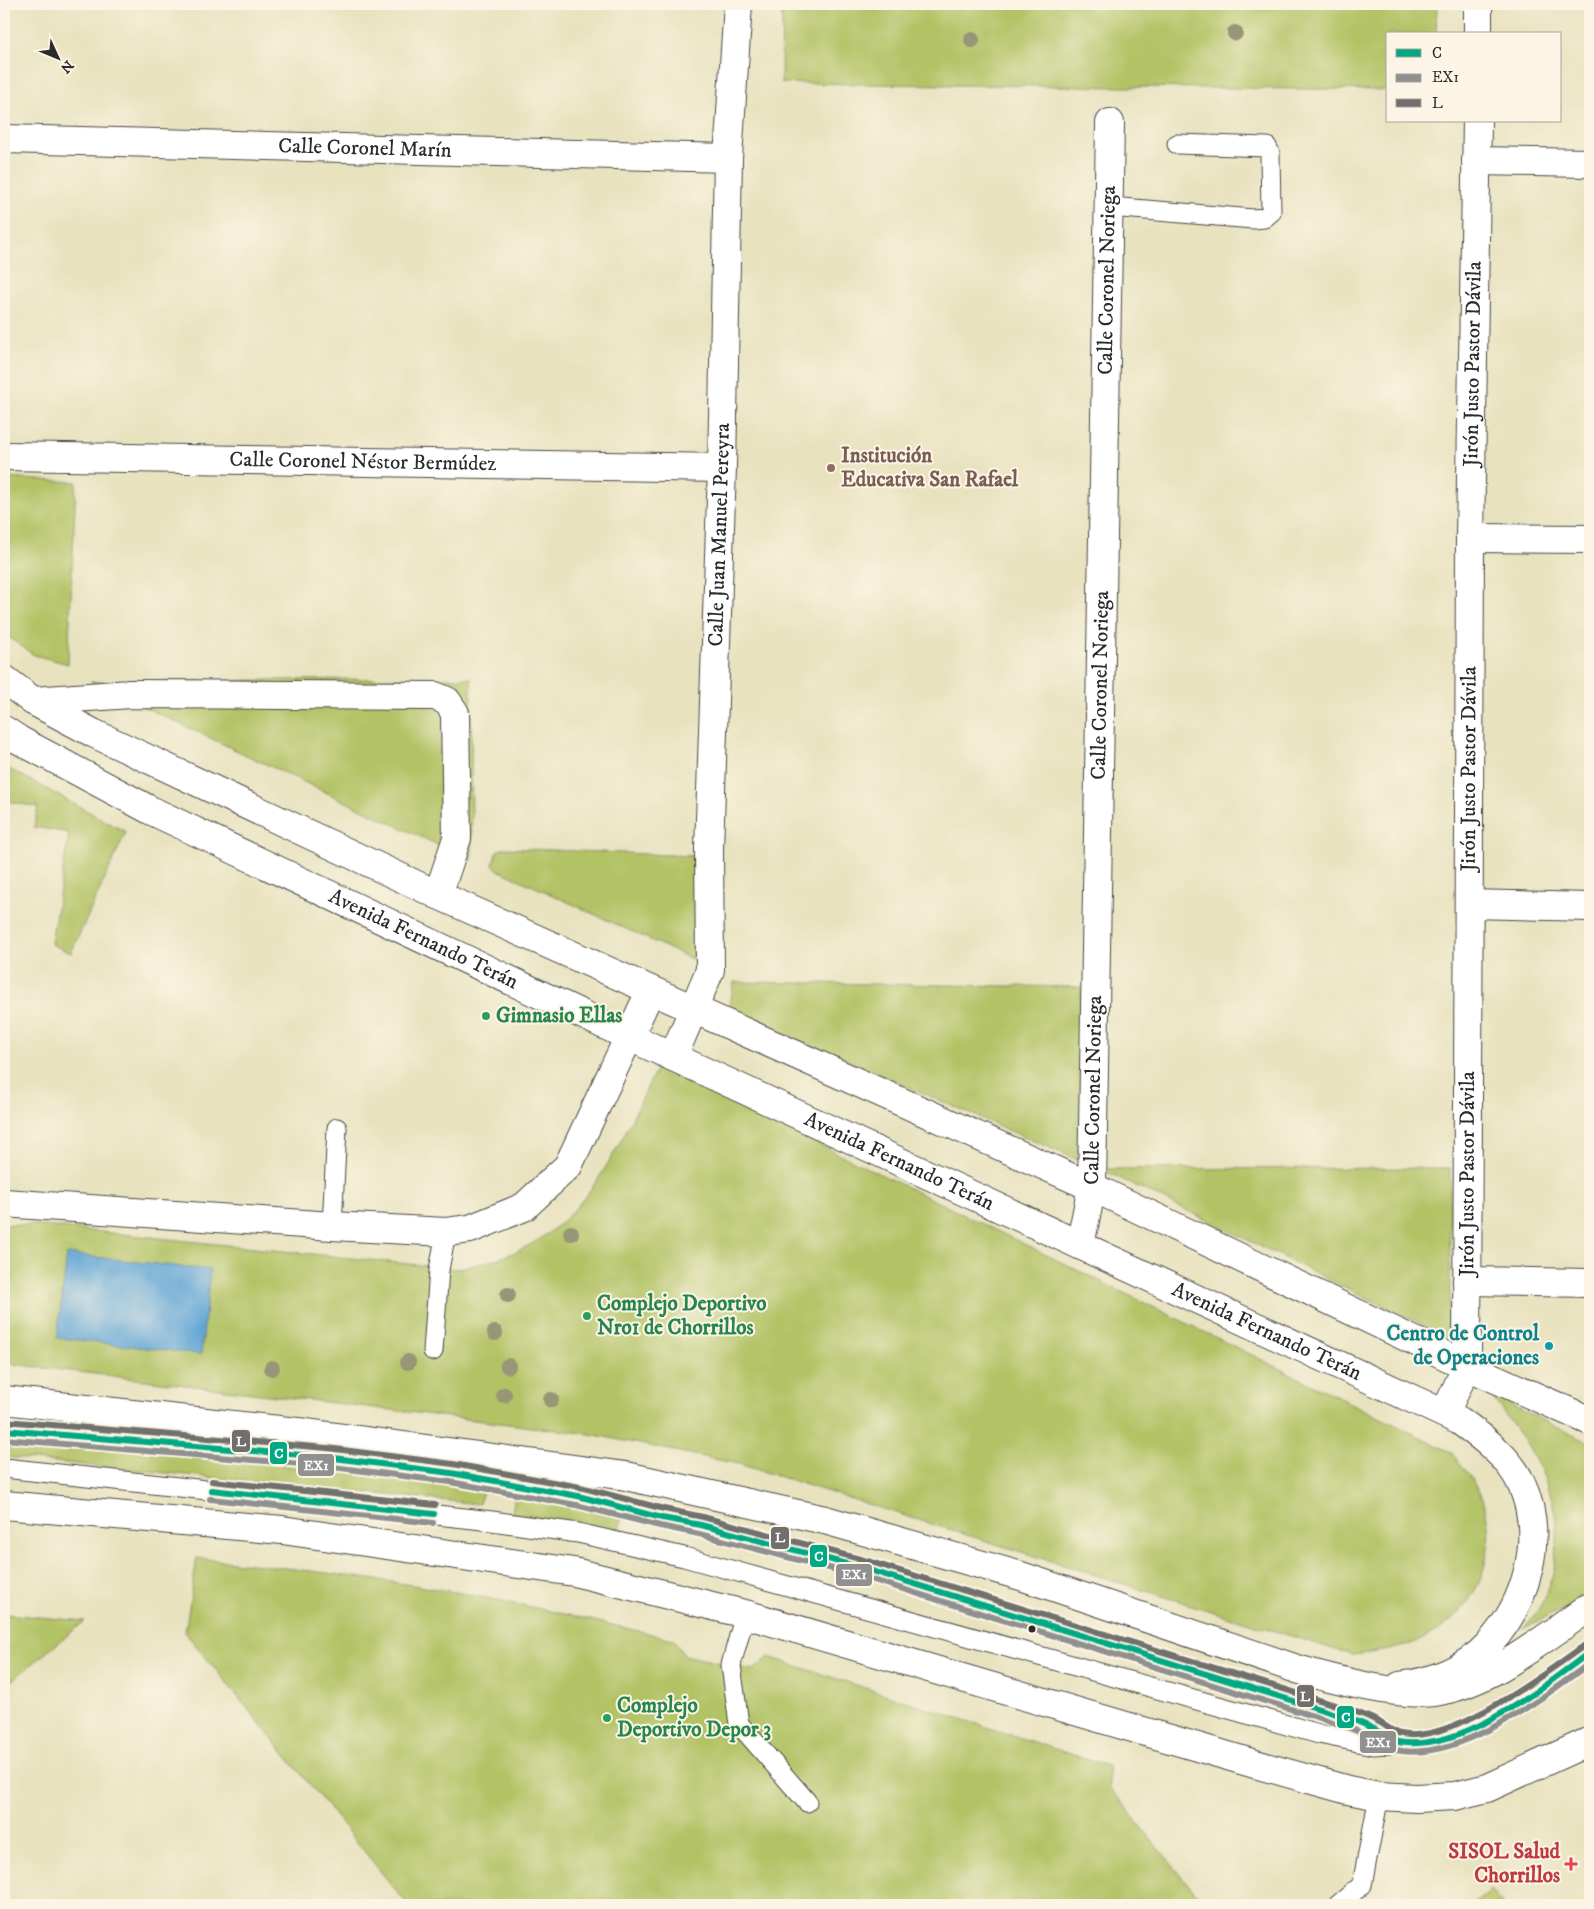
<svg xmlns="http://www.w3.org/2000/svg" width="1594" height="1909" font-family="'IM FELL DW Pica',serif">
<style>
.green{fill:#b2c265;stroke:#6e7648}
.water{fill:#5fa4d5;stroke:#456880}
.lines{fill:none;stroke-linecap:round;stroke-linejoin:round}
.service-casing{stroke:#474641;stroke-width:21}
.minor-casing{stroke:#474641;stroke-width:30}
.secondary-casing{stroke:#474641;stroke-width:30}
.primary-casing{stroke:#474641;stroke-width:30}
.service{stroke:#fff;stroke-width:19}
.minor{stroke:#fff;stroke-width:28}
.secondary{stroke:#fff;stroke-width:28}
.primary{stroke:#fff;stroke-width:28}
.bus-1-casing{stroke:#fcf5e5;stroke-width:10}
.bus-2-casing{stroke:#fcf5e5;stroke-width:10}
.bus-3-casing{stroke:#fcf5e5;stroke-width:10}
.bus-1{stroke:#00a884;stroke-width:6}
.bus-2{stroke:#909090;stroke-width:6}
.bus-3{stroke:#706f6d;stroke-width:6}
.tree{fill:#979677}
.education-dot{fill:#8d6e63;stroke:#fcf5e5;stroke-width:2}
.leisure-dot{fill:#2e9e5b;stroke:#fcf5e5;stroke-width:2}
.culture-dot{fill:#0f9aa8;stroke:#fcf5e5;stroke-width:2}
.bus-dot{fill:#2b2b2b;stroke:#fcf5e5;stroke-width:2}
.health-dot{fill:#e0444e;stroke:#fcf5e5;stroke-width:2}
.labels{text-anchor:middle;dominant-baseline:central;stroke-width:4;stroke-linejoin:round;paint-order:stroke}
.street-label{font-size:21px;fill:#2b2b2b;stroke:#fcf5e5}
.education-label{font-size:21px;font-weight:bold;fill:#785e54;stroke:#fcf5e5;text-anchor:start}
.leisure-label{font-size:21px;font-weight:bold;fill:#27864d;stroke:#fcf5e5;text-anchor:start}
.culture-label{font-size:21px;font-weight:bold;fill:#0d838f;stroke:#fcf5e5;text-anchor:end}
.health-label{font-size:21px;font-weight:bold;fill:#be3a42;stroke:#fcf5e5;text-anchor:end}
.line-badge{stroke:#fcf5e5;stroke-width:2}
.badge-label{font-size:14px;text-anchor:middle;font-weight:bold;fill:#fff}
</style>
<rect width="100%" height="100%" fill="#fcf5e5"/>
<filter id="ink" filterUnits="userSpaceOnUse"><feTurbulence type="fractalNoise" baseFrequency=".02" numOctaves="2"/><feDisplacementMap in="SourceGraphic" scale="10" xChannelSelector="R" yChannelSelector="G"/><feConvolveMatrix kernelMatrix="1 2 1 2 8 2 1 2 1" color-interpolation-filters="sRGB"/></filter>
<filter id="wash" filterUnits="userSpaceOnUse"><feTurbulence type="fractalNoise" baseFrequency=".0096" numOctaves="4" result="noise"/><feDisplacementMap in="SourceGraphic" scale="20" xChannelSelector="R" yChannelSelector="G"/><feGaussianBlur stdDeviation="1.12" result="paint"/><feColorMatrix in="noise" values="0 0 0 0 0 0 0 0 0 0 0 0 0 0 0 0 0 1.4 0 .05"/><feComposite in="paint" operator="in"/></filter>
<g filter="url(#wash)">
<rect width="100%" height="100%" fill="#e8e2bf"/>
<!-- green -->
<path class="green" d="M 782,4 L 1437,4 L 1436,34 L 1388,34 L 1388,90 L 781,83 Z
M 4,478 L 76,482 L 68,664 L 34,655 L 4,634 Z
M 471,678 L 472,861 L 91,682 Z
M 4,766 L 126,832 L 71,953 L 51,944 L 69,833 L 34,827 L 38,807 L 4,801 Z
M 504,848 L 694,856 L 694,960 L 498,870 L 493,864 L 497,851 Z
M 734,982 L 1082,987 L 1078,1160 L 729,1010 Z
M 658,1066 L 1451,1452 C 1461,1465 1472,1477 1479,1492 C 1502,1543 1482,1603 1436,1632 C 1411,1648 1380,1652 1352,1655 L 739,1464 L 590,1434 L 4,1363 L 4,1224 L 34,1225 L 456,1269 C 479,1264 501,1259 522,1249 C 594,1214 624,1133 658,1066 Z
M 1450,1168 L 1450,1338 L 1101,1169 Z
M 1492,1396 L 1590,1443 L 1590,1596 L 1523,1629 C 1529,1621 1539,1611 1543,1602 C 1566,1550 1560,1500 1531,1452 C 1520,1433 1504,1415 1492,1396 Z
M 4,1441 L 218,1458 L 484,1488 L 479,1504 L 4,1457 Z
M 515,1495 L 622,1515 L 619,1533 L 512,1513 Z
M 197,1558 C 281,1567 366,1577 449,1591 C 524,1604 599,1622 673,1639 L 684,1655 L 754,1670 L 769,1657 L 1108,1766 L 1110,1788 L 1205,1905 L 408,1905 L 185,1632 Z
M 4,1614 L 85,1621 L 4,1687 Z
M 1490,1890 L 1503,1905 L 1471,1905 Z"/>
<!-- water -->
<path class="water" d="M 67,1254 L 210,1270 L 201,1354 L 57,1338 Z"/>
</g>
<g filter="url(#ink)">
<g class="lines">
<defs>
<path id="service" d="M 1110,207 L 1253,219 L 1264,218 L 1271,212 L 1270,153 L 1267,147 L 1177,144
M 332,1226 L 337,1128
M 433,1351 L 439,1270 L 446,1232
M 4,1430 L 326,1457 L 451,1473 L 578,1496 L 662,1518 L 701,1525 L 869,1570 L 1339,1715 L 1378,1731 L 1396,1742
M 4,1468 L 492,1521 L 578,1533 L 684,1557 L 1319,1734 L 1373,1745 L 1417,1742 L 1455,1735 L 1486,1721 L 1590,1652
M 745,1614 L 731,1665 L 739,1724 L 807,1802
M 1338,1905 L 1362,1885 L 1379,1796"/>
<g id="minor">
<path d="M 1478,34 L 1478,4"/>
<path id="s1" d="M 4,139 L 728,158"/>
<path d="M 1476,161 L 1590,163"/>
<path id="s2" d="M 4,456 L 722,468"/>
<path d="M 1470,538 L 1590,539"/>
<path d="M 33,701 L 130,694 L 435,696 L 447,701 L 455,713 L 457,838 L 438,895"/>
<path d="M 1470,904 L 1590,907"/>
<path id="s3" d="M 673,1057 L 710,970 L 709,849 L 722,468 L 728,158 L 738,4"/>
<path id="s4" d="M 1080,1245 L 1092,1187 L 1110,123"/>
<path d="M 1467,1281 L 1590,1283"/>
<path id="s5" d="M 1445,1413 L 1467,1366 L 1470,538 L 1477,121"/>
</g>
<g id="secondary">
<path d="M 4,679 L 33,701 L 93,733 L 438,895 L 1092,1187 L 1467,1366 L 1590,1421"/>
<path id="s6" d="M 4,730 L 19,740 L 150,810 L 630,1037 L 1460,1421 C 1482,1437 1509,1457 1521,1483 C 1546,1537 1527,1603 1488,1645 C 1466,1669 1432,1682 1400,1686"/>
<path d="M 4,1203 L 332,1226 L 446,1232 L 470,1229 L 524,1207 L 568,1166 L 650,992"/>
</g>
<path id="primary" d="M 4,1400 L 307,1433 L 626,1476 L 825,1520 L 1021,1576 L 1297,1669 C 1331,1679 1400,1697 1435,1692 C 1492,1683 1543,1638 1590,1607
M 4,1505 L 282,1530 L 574,1572 L 745,1614 L 1255,1764 L 1348,1790 L 1379,1796 L 1416,1798 L 1455,1796 L 1487,1788 L 1590,1741"/>
</defs>
<!-- service casing -->
<use href="#service" class="service-casing"/>
<!-- minor casing -->
<use href="#minor" class="minor-casing"/>
<!-- secondary casing -->
<use href="#secondary" class="secondary-casing"/>
<!-- primary casing -->
<use href="#primary" class="primary-casing"/>
<!-- service -->
<use href="#service" class="service"/>
<!-- minor -->
<use href="#minor" class="minor"/>
<!-- secondary -->
<use href="#secondary" class="secondary"/>
<!-- primary -->
<use href="#primary" class="primary"/>
<defs>
<path id="bus-1" d="M 4,1430 L 326,1457 L 451,1473 L 578,1496 L 662,1518 L 701,1525 L 869,1570 L 1339,1715 C 1351,1719 1363,1723 1374,1729 C 1382,1733 1389,1740 1398,1742 C 1462,1753 1541,1688 1590,1652
M 211,1490 L 434,1514"/>
<path id="bus-2" d="M 4,1439 L 325,1466 L 450,1482 L 576,1505 L 660,1526 L 699,1534 L 867,1578 L 1336,1723 C 1347,1727 1358,1731 1368,1736 C 1377,1740 1385,1748 1395,1750 C 1459,1763 1542,1698 1590,1663
M 210,1499 L 433,1523"/>
<path id="bus-3" d="M 5,1421 L 327,1448 L 453,1464 L 580,1487 L 664,1509 L 703,1517 L 871,1562 L 1342,1707 C 1354,1711 1366,1715 1377,1721 C 1384,1724 1390,1730 1397,1733 C 1446,1749 1546,1673 1585,1645
M 212,1481 L 435,1505"/>
</defs>
<!-- bus-1 casing -->
<use href="#bus-1" class="bus-1-casing"/>
<!-- bus-2 casing -->
<use href="#bus-2" class="bus-2-casing"/>
<!-- bus-3 casing -->
<use href="#bus-3" class="bus-3-casing"/>
<!-- bus-1 -->
<use href="#bus-1" class="bus-1"/>
<!-- bus-2 -->
<use href="#bus-2" class="bus-2"/>
<!-- bus-3 -->
<use href="#bus-3" class="bus-3"/>
</g>
<!-- trees -->
<g class="tree">
<circle cx="1235" cy="33" r="8"/>
<circle cx="972" cy="40" r="8"/>
<circle cx="571" cy="1233" r="8"/>
<circle cx="508" cy="1295" r="8"/>
<circle cx="495" cy="1333" r="8"/>
<circle cx="408" cy="1362" r="8"/>
<circle cx="508" cy="1366" r="8"/>
<circle cx="272" cy="1368" r="8"/>
<circle cx="504" cy="1395" r="8"/>
<circle cx="551" cy="1400" r="8"/>
</g>
</g>
<!-- markers -->
<circle class="education-dot" cx="831" cy="468" r="5"/>
<g class="leisure-dot">
<circle cx="486" cy="1016" r="5"/>
<circle cx="587" cy="1316" r="5"/>
<circle cx="607" cy="1718" r="5"/>
</g>
<circle class="culture-dot" cx="1549" cy="1346" r="5"/>
<circle class="bus-dot" cx="1032" cy="1629" r="4.5"/>
<path class="health-dot" d="M1568.5 1856.5h5v5h5v5h-5v5h-5v-5h-5v-5h5z"/>
<g class="labels">
<!-- street labels -->
<g class="street-label">
<text stroke="none"><textPath href="#s1" startOffset="361">Calle Coronel Marín</textPath></text>
<text stroke="none"><textPath href="#s4" startOffset="966">Calle Coronel Noriega</textPath></text>
<text stroke="none"><textPath href="#s5" startOffset="1054">Jirón Justo Pastor Dávila</textPath></text>
<text stroke="none"><textPath href="#s2" startOffset="359">Calle Coronel Néstor Bermúdez</textPath></text>
<text stroke="none"><textPath href="#s3" startOffset="530">Calle Juan Manuel Pereyra</textPath></text>
<text stroke="none"><textPath href="#s4" startOffset="561">Calle Coronel Noriega</textPath></text>
<text stroke="none"><textPath href="#s5" startOffset="649">Jirón Justo Pastor Dávila</textPath></text>
<text stroke="none"><textPath href="#s6" startOffset="469">Avenida Fernando Terán</textPath></text>
<text stroke="none"><textPath href="#s4" startOffset="156">Calle Coronel Noriega</textPath></text>
<text stroke="none"><textPath href="#s6" startOffset="994">Avenida Fernando Terán</textPath></text>
<text stroke="none"><textPath href="#s5" startOffset="244">Jirón Justo Pastor Dávila</textPath></text>
<text stroke="none"><textPath href="#s6" startOffset="1399">Avenida Fernando Terán</textPath></text>
</g>
<!-- education labels -->
<g class="education-label">
<text x="841" y="456">Institución<tspan x="841" dy="24">Educativa San Rafael</tspan></text>
</g>
<!-- leisure labels -->
<g class="leisure-label">
<text x="496" y="1016">Gimnasio Ellas</text>
<text x="597" y="1304">Complejo Deportivo<tspan x="597" dy="24">Nro1 de Chorrillos</tspan></text>
<text x="617" y="1706">Complejo<tspan x="617" dy="24">Deportivo Depor 3</tspan></text>
</g>
<!-- culture labels -->
<g class="culture-label">
<text x="1539" y="1334">Centro de Control<tspan x="1539" dy="24">de Operaciones</tspan></text>
</g>
<!-- health labels -->
<g class="health-label">
<text x="1560" y="1852">SISOL Salud<tspan x="1560" dy="24">Chorrillos</tspan></text>
</g>
</g>
<g class="line-badge">
<rect x="231" y="1429" width="20" height="24" rx="5" fill="#706f6d"/>
<rect x="269" y="1441" width="19" height="24" rx="5" fill="#00a884"/>
<rect x="297" y="1453" width="38" height="24" rx="5" fill="#909090"/>
<rect x="770" y="1526" width="20" height="24" rx="5" fill="#706f6d"/>
<rect x="809" y="1544" width="19" height="24" rx="5" fill="#00a884"/>
<rect x="835" y="1563" width="38" height="24" rx="5" fill="#909090"/>
<rect x="1296" y="1684" width="19" height="24" rx="5" fill="#706f6d"/>
<rect x="1336" y="1705" width="19" height="24" rx="5" fill="#00a884"/>
<rect x="1359" y="1730" width="38" height="24" rx="5" fill="#909090"/>
</g>
<g class="badge-label">
<text x="241" y="1446">L</text>
<text x="279" y="1458">C</text>
<text x="316" y="1470">EX1</text>
<text x="780" y="1542">L</text>
<text x="819" y="1561">C</text>
<text x="854" y="1579">EX1</text>
<text x="1305" y="1701">L</text>
<text x="1346" y="1722">C</text>
<text x="1378" y="1747">EX1</text>
</g>
<!-- margin -->
<rect width="1594" height="1909" fill="none" stroke="#fcf5e5" stroke-width="20"/>
<!-- legend -->
<rect x="1386" y="32" width="175" height="90" fill="#fcf5e5" stroke="#a8a49b"/>
<rect x="1396" y="49" width="25" height="8" fill="#00a884" stroke="#a8a49b"/>
<text x="1432" y="58" font-size="15" fill="#2b2b2b">C</text>
<rect x="1396" y="74" width="25" height="8" fill="#909090" stroke="#a8a49b"/>
<text x="1432" y="82" font-size="15" fill="#2b2b2b">EX1</text>
<rect x="1396" y="99" width="25" height="8" fill="#706f6d" stroke="#a8a49b"/>
<text x="1432" y="108" font-size="15" fill="#2b2b2b">L</text>
<!-- north arrow -->
<g transform="translate(58 58) rotate(134)" stroke="#fcf5e5" stroke-width="4" paint-order="stroke">
<path d="M0-4L9 19L0 12L-9 19Z" fill="#2b2b2b"/>
<text y="-8" font-size="14" font-weight="bold" text-anchor="middle" fill="#2b2b2b">N</text>
</g>
</svg>
